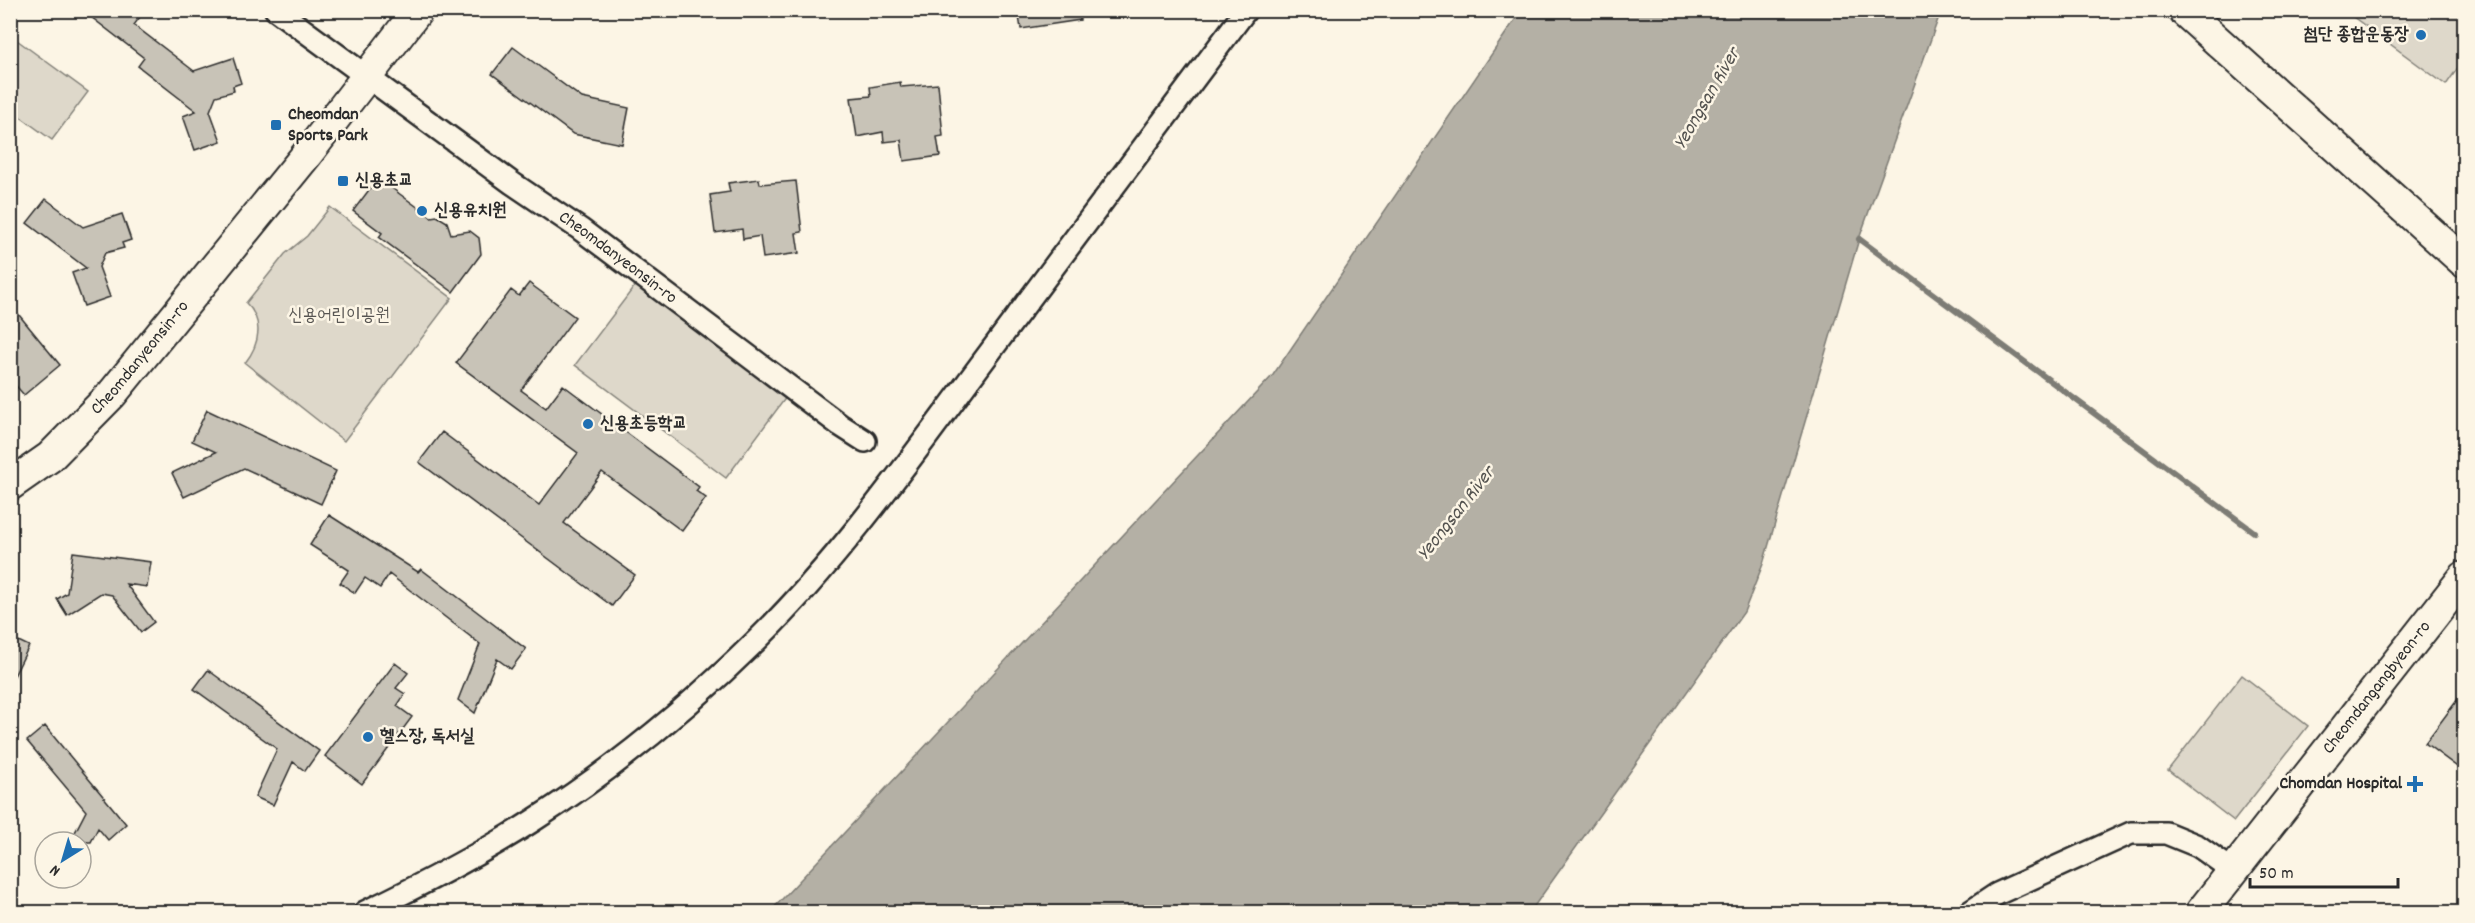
<svg xmlns="http://www.w3.org/2000/svg" width="2475" height="923" font-family="Dekko,'Poor Story',sans-serif">
<style>
.green{fill:#ded8ca;stroke:#84827a;stroke-width:1.5}
.water{fill:#b4b0a5;stroke:#7d7b74;stroke-width:1.5}
.lines{fill:none;stroke-linecap:round;stroke-linejoin:round}
.stream{stroke:#7d7b74;stroke-width:6}
.building{fill:#c8c3b7;stroke:#2b2b2b;stroke-width:1.5}
.street-casing{stroke:#2b2b2b;stroke-width:26}
.secondary-casing{stroke:#2b2b2b;stroke-width:34}
.street{stroke:#fcf5e5;stroke-width:21}
.secondary{stroke:#fcf5e5;stroke-width:30}
.poi-dot{fill:#1f6fb2;stroke:#fcf5e5;stroke-width:2}
.labels{text-anchor:middle;dominant-baseline:central;stroke-width:5;stroke-linejoin:round;paint-order:stroke}
.poi-label{font-size:18px;font-weight:bold;fill:#2b2b2b;stroke:#fcf5e5;text-anchor:start}
.street-label{font-size:18px;fill:#2b2b2b;stroke:#fcf5e5}
.park-label{font-size:18px;fill:#585653;stroke:#fcf5e5}
.water-label{font-size:20px;font-style:italic;fill:#545350;stroke:#fcf5e5}
</style>
<rect width="100%" height="100%" fill="#fcf5e5"/>
<filter id="ink" filterUnits="userSpaceOnUse"><feTurbulence type="fractalNoise" baseFrequency=".0167" numOctaves="2"/><feDisplacementMap in="SourceGraphic" scale="12" xChannelSelector="R" yChannelSelector="G"/><feConvolveMatrix kernelMatrix="1 2 1 2 8 2 1 2 1" color-interpolation-filters="sRGB"/></filter>
<g filter="url(#ink)">
<!-- green -->
<path class="green" d="M 2345,11 L 2464,11 L 2464,59 L 2446,85 Z
M 10,35 L 88,92 L 52,140 L 11,110 Z
M 330,207 L 452,298 L 344,441 L 245,363 C 260,344 264,320 246,303 L 285,254 L 307,236 Z
M 637,283 L 787,396 L 726,478 L 575,365 Z
M 2242,675 L 2308,726 L 2234,821 L 2168,770 Z"/>
<!-- water -->
<path class="water" d="M 1521,11 L 1941,11 L 1859,239 L 1763,564 L 1744,612 L 1530,912 L 770,912 L 1273,375 Z"/>
<g class="lines">
<!-- stream -->
<path class="stream" d="M 1859,239 L 2254,532"/>
</g>
<!-- building -->
<path class="building" d="M 82,10 L 131,10 L 140,17 L 134,25 L 194,71 L 233,58 L 241,83 L 233,86 L 234,91 L 216,96 L 210,111 L 221,141 L 195,150 L 183,116 L 196,111 L 138,66 L 144,58 Z
M 1018,10 L 1079,10 L 1080,20 L 1021,29 Z
M 513,47 L 582,98 L 629,108 L 622,144 L 573,134 L 492,74 Z
M 900,82 L 901,87 L 938,84 L 943,136 L 937,137 L 940,156 L 904,161 L 901,140 L 884,142 L 883,132 L 857,137 L 851,98 L 871,96 L 870,87 Z
M 378,178 L 431,217 L 437,216 L 447,222 L 451,234 L 470,231 L 479,238 L 481,254 L 453,292 L 379,237 L 382,233 L 353,211 Z
M 759,179 L 760,184 L 796,181 L 802,232 L 796,233 L 799,253 L 763,258 L 760,236 L 743,239 L 742,229 L 715,233 L 710,195 L 730,192 L 728,183 Z
M 46,199 L 83,227 L 122,214 L 131,240 L 122,243 L 124,248 L 105,253 L 99,267 L 110,297 L 84,306 L 72,273 L 86,268 L 27,223 Z
M 529,283 L 575,317 L 521,390 L 546,408 L 563,385 L 699,487 L 696,491 L 706,498 L 682,531 L 602,472 L 564,523 L 635,575 L 612,606 L 419,462 L 442,432 L 539,505 L 578,453 L 456,363 L 511,290 L 519,296 Z
M 10,304 L 60,365 L 24,395 L 10,379 Z
M 207,410 L 336,471 L 321,504 L 244,468 L 184,497 L 172,473 L 216,452 L 192,441 Z
M 329,515 L 418,572 L 421,569 L 526,649 L 511,669 L 497,659 L 475,713 L 458,700 L 480,644 L 389,574 L 380,588 L 365,578 L 355,593 L 340,583 L 349,570 L 310,545 Z
M 73,552 L 151,562 L 147,587 L 126,584 L 154,622 L 141,632 L 112,595 L 101,593 L 67,615 L 57,599 L 67,593 Z
M 10,637 L 29,646 L 10,684 Z
M 395,663 L 408,673 L 396,688 L 405,694 L 397,706 L 412,717 L 362,784 L 325,756 Z
M 208,670 L 319,751 L 305,771 L 293,762 L 273,805 L 255,797 L 277,749 L 194,689 Z
M 2464,691 L 2464,772 L 2425,743 Z
M 45,726 L 126,824 L 108,840 L 98,828 L 91,842 L 70,842 L 86,811 L 27,741 Z"/>
<g class="lines">
<defs>
<g id="street">
<path id="s1" d="M 276,10 L 512,183 L 580,229 L 840,425 L 865,441"/>
<path d="M 365,912 C 423,884 480,855 534,820 C 614,769 690,706 758,639 C 843,555 913,455 984,360 C 1071,243 1159,127 1246,10"/>
<path d="M 1970,912 L 1997,894 L 2131,833 L 2166,833 L 2198,846 L 2232,870"/>
</g>
<g id="secondary">
<path d="M 2183,10 L 2464,262"/>
<path id="s2" d="M 10,485 L 50,457 L 112,394 L 308,153 L 418,10"/>
<path id="s3" d="M 2201,912 L 2464,577"/>
</g>
</defs>
<!-- street casing -->
<use href="#street" class="street-casing"/>
<!-- secondary casing -->
<use href="#secondary" class="secondary-casing"/>
<!-- street -->
<use href="#street" class="street"/>
<!-- secondary -->
<use href="#secondary" class="secondary"/>
</g>
</g>
<!-- markers -->
<g class="poi-dot">
<circle cx="2421" cy="35" r="6"/>
<rect x="270" y="119" width="12" height="12" rx="3"/>
<rect x="337" y="175" width="12" height="12" rx="3"/>
<circle cx="422" cy="211" r="6"/>
<circle cx="588" cy="424" r="6"/>
<circle cx="368" cy="737" r="6"/>
<path d="M2412 775h6v6h6v6h-6v6h-6v-6h-6v-6h6z"/>
</g>
<g class="labels">
<!-- poi labels -->
<g class="poi-label">
<text x="2409" y="35" text-anchor="end">첨단 종합운동장</text>
<text x="288" y="115">Cheomdan<tspan x="288" dy="21">Sports Park</tspan></text>
<text x="355" y="181">신용초교</text>
<text x="434" y="211">신용유치원</text>
<text x="600" y="424">신용초등학교</text>
<text x="380" y="737">헬스장, 독서실</text>
<text x="2402" y="784" text-anchor="end">Chomdan Hospital</text>
</g>
<!-- street labels -->
<g class="street-label">
<text stroke="none"><textPath href="#s1" startOffset="422">Cheomdanyeonsin-ro</textPath></text>
<text stroke="none"><textPath href="#s2" startOffset="183">Cheomdanyeonsin-ro</textPath></text>
<text stroke="none"><textPath href="#s3" startOffset="285">Cheomdangangbyeon-ro</textPath></text>
</g>
<!-- park labels -->
<g class="park-label">
<text x="339" y="316">신용어린이공원</text>
</g>
<!-- water labels -->
<g class="water-label">
<text transform="translate(1708 99) rotate(-60)">Yeongsan River</text>
<text transform="translate(1457 514) rotate(-52)">Yeongsan River</text>
</g>
</g>
<!-- margin -->
<rect width="2475" height="923" fill="none" stroke="#fcf5e5" stroke-width="36"/>
<rect x="18" y="18" width="2439" height="887" fill="none" stroke="#2b2b2b" stroke-width="2" filter="url(#ink)"/>
<!-- north arrow -->
<g transform="translate(63 860) rotate(217)"><circle r="28" fill="#fcf5e5" stroke="#a8a49b" stroke-width="1.5"/>
<path d="M0-4.5L10 22L0 15L-10 22Z" fill="#1f6fb2"/>
<text y="-9" font-size="16" font-weight="bold" text-anchor="middle" fill="#2b2b2b">N</text>
</g>
<!-- scale -->
<path d="M2250 878v9h148v-9" fill="none" stroke="#2b2b2b" stroke-width="3"/>
<text x="2259" y="878" font-size="18" fill="#2b2b2b" stroke="#fcf5e5" stroke-width="4.5" paint-order="stroke">50 m</text>
</svg>
